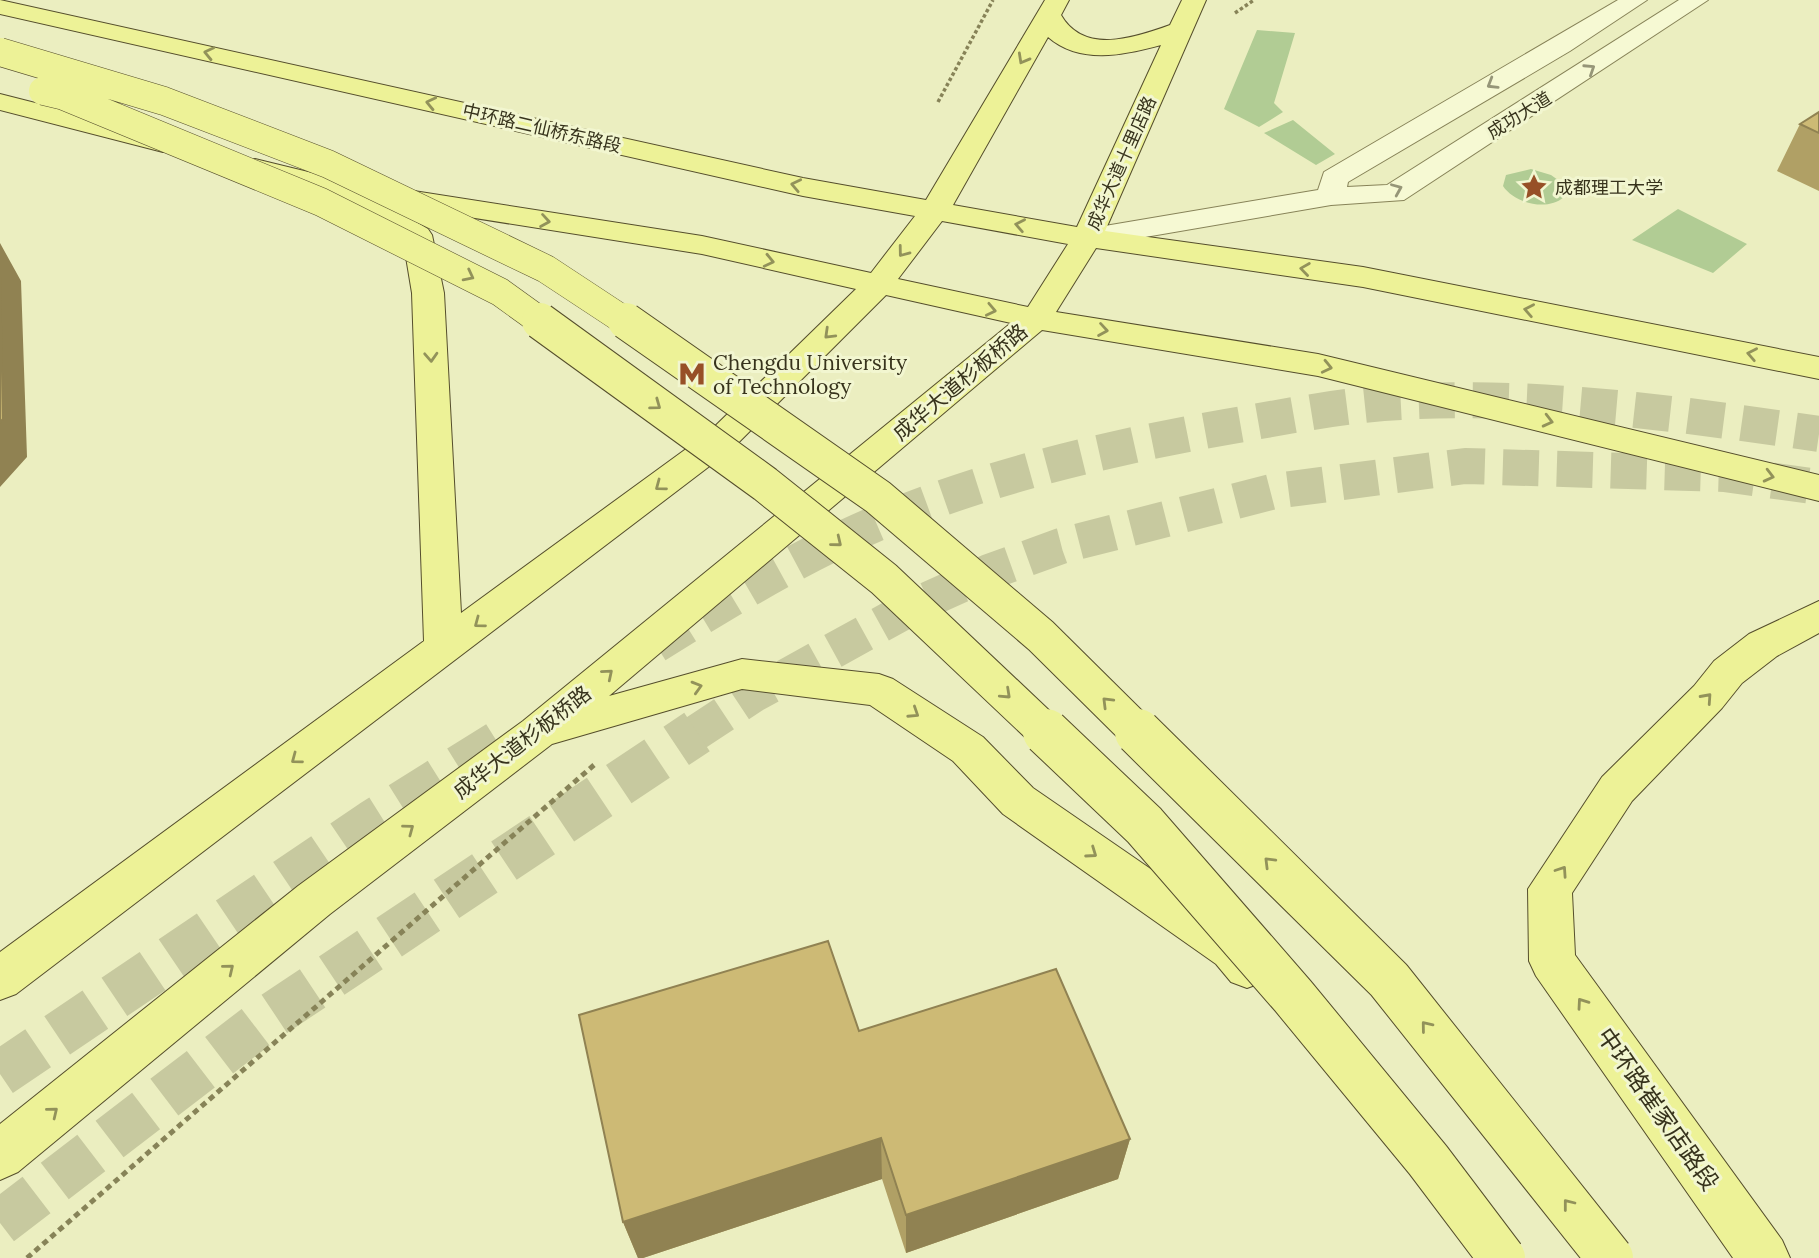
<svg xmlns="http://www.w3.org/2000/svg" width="1819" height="1258" font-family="Lora,'Noto Sans SC',serif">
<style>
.green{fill:#b1cc94}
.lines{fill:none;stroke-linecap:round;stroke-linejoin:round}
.major-tunnel-far1{stroke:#c7c99f;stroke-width:36;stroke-dasharray:36 18;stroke-linecap:butt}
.major-tunnel{stroke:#c7c99f;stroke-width:46;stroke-dasharray:46 23;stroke-linecap:butt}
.minor-casing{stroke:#878358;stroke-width:2}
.major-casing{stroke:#554e2c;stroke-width:2}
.path-far1{stroke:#878358;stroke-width:3.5;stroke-dasharray:3.5 2.5;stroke-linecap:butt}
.path{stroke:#878358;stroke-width:5;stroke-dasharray:6 4.5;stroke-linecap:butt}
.minor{fill:#f6f9d3;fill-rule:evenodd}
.major{fill:#edf297;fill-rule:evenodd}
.major-bridge-far2-casing{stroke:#554e2c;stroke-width:29;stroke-linecap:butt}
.major-bridge-far1-casing{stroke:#554e2c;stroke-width:38;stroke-linecap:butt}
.major-bridge-casing{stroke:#554e2c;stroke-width:48;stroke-linecap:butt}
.major-bridge-far2{stroke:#edf297;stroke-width:28}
.major-bridge-far1{stroke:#edf297;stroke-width:36}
.major-bridge{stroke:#edf297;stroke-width:46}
.wall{fill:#b0a065}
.shaded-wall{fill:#908252}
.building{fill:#cdba75;stroke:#908252;stroke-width:2}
.oneway{stroke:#92925a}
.oneway2{stroke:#969678}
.labels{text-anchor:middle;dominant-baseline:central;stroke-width:6;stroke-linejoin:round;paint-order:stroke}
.far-street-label{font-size:18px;fill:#37331c;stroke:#f2f6d0}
.far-poi-label{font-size:18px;fill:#37331c;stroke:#f2f6d0;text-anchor:start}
.poi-label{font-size:21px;fill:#37331c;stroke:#f2f6d0;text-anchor:start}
.street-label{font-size:21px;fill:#37331c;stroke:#f2f6d0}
.near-street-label{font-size:24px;fill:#37331c;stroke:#f2f6d0}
</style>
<rect width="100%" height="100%" fill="#ebeec0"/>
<!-- green -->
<path class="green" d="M 1257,30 L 1295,33 L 1274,103 L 1283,112 L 1259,127 L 1224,109 Z
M 1293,120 L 1335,154 L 1316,165 L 1264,133 Z
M 1531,169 L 1551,175 L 1565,185 L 1564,197 C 1547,212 1514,203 1503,186 L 1506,175 Z
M 1678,209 L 1747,244 L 1713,273 L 1632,240 Z"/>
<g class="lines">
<!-- major-tunnel-far1 -->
<path class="major-tunnel-far1" d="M 656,645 C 733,597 812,549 897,515 C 1002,473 1114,447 1226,427 C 1284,417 1342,405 1401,402 C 1540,394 1682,414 1819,434
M 694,734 L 753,695 L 916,605 L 989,572 L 1061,546 L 1275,491 L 1465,466 L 1724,474 L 1819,487"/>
<!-- major-tunnel -->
<path class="major-tunnel" d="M 0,1074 L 372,823 L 501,742
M 0,1223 L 265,1020 L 697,732"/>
<defs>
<path id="minor" d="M 1618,0 L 1647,0 L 1570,51 L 1348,182 L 1347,187 L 1387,185 L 1679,0 L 1708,0 L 1404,200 L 1331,205 L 1087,247 L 1076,244 L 1072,238 L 1076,232 L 1087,229 L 1318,190 L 1324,172 Z"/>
<path id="major" d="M 0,0 L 803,178 L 926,200 L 1045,0 L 1069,0 L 1061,15 C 1084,55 1134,38 1170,25 L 1182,0 L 1206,0 L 1105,231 L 1363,267 L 1819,357 L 1819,379 L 1363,287 L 1096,248 L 1056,312 L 1318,354 L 1819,475 L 1819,501 L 1318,376 L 1042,330 L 609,696 L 742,659 L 879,674 L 893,679 L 983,737 L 1033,788 L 1248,936 L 1263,952 L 1270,967 L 1263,982 L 1247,988 L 1231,982 L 1216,964 L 1003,814 L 953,761 L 870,705 L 742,689 L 552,744 L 330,914 L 18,1172 L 0,1180 L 0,1124 L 298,886 L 523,721 L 1011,323 L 886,295 L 732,449 L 16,994 L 0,1000 L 0,952 L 424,641 L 412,293 L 403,239 L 347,206 L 344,198 L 245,174 L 241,168 L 245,162 L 255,159 L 337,179 L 702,236 L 871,273 L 915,216 L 803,196 L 0,14 ZM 1048,37 C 1080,65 1124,55 1161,45 L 1077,227 L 953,205 ZM 386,204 L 702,254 L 856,289 L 708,433 L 461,613 L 444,293 L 432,235 L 428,229 ZM 942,221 L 1068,244 L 1028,307 L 898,279 Z
M 0,94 L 173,138 L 177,144 L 173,150 L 163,152 L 0,110 Z
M 1819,601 L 1819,633 L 1777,656 L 1742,683 L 1722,708 L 1632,801 L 1572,893 L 1575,955 L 1782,1240 L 1790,1258 L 1733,1258 L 1536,976 L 1529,961 L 1528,889 L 1602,777 L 1694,686 L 1714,661 L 1749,634 Z"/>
</defs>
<!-- minor casing -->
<use href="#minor" class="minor-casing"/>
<!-- major casing -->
<use href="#major" class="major-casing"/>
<!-- path-far1 -->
<path class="path-far1" d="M 1235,13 L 1254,0
M 938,102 L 993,0"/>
<!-- path -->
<path class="path" d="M 27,1258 L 594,765"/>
<!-- minor -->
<use href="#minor" class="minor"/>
<!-- major -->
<use href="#major" class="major"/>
<defs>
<path id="major-bridge-far2" d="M 0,52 L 164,101 L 328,164 L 546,269 L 628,323
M 43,91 L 64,96 L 321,202 L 500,292 L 543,323"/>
<path id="major-bridge-far1" d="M 540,321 L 765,484 L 884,579 L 1048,734
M 626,321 L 878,497 L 1041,636 L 1140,734"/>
<path id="major-bridge" d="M 1046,732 L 1144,825 L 1293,996 L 1428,1160 L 1502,1258
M 1138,732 L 1389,980 L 1610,1258"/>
</defs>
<!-- major-bridge-far2 casing -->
<use href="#major-bridge-far2" class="major-bridge-far2-casing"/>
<!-- major-bridge-far1 casing -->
<use href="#major-bridge-far1" class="major-bridge-far1-casing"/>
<!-- major-bridge casing -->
<use href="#major-bridge" class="major-bridge-casing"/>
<!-- major-bridge-far2 -->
<use href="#major-bridge-far2" class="major-bridge-far2"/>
<!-- major-bridge-far1 -->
<use href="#major-bridge-far1" class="major-bridge-far1"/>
<!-- major-bridge -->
<use href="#major-bridge" class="major-bridge"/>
</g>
<!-- wall -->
<path class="wall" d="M 1819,112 L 1819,191 L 1777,171 L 1800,124 Z
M 859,1031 L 1130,1139 L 1118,1179 L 906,1253 L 882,1179 L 643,1258 L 638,1258 L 623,1222 Z"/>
<!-- shaded-wall -->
<path class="shaded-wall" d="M 0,243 L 21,281 L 27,457 L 0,487 Z
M 881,1138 L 882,1179 L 643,1258 L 638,1258 L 623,1222 Z
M 1130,1139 L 1118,1179 L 906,1253 L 906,1215 Z"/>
<!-- building -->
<path class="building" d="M 1819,112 L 1819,133 L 1800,124 Z
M 0,276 L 3,419 L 0,422 Z
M 828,941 L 859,1031 L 1056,969 L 1130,1139 L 906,1215 L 881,1138 L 623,1222 L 579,1015 Z"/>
<!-- one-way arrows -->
<defs><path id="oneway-chevron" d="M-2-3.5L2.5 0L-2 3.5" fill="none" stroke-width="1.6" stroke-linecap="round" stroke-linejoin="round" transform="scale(1.75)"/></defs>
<g class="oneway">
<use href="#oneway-chevron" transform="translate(209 53) rotate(-167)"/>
<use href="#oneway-chevron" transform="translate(1023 59) rotate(119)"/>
<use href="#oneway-chevron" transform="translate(431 103) rotate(-167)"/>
<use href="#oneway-chevron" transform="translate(796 185) rotate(-168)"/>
<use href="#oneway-chevron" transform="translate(545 221) rotate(9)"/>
<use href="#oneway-chevron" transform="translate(1020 225) rotate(-169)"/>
<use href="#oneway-chevron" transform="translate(903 252) rotate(127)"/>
<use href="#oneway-chevron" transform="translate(769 261) rotate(13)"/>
<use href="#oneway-chevron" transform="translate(1305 269) rotate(-172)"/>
<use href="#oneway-chevron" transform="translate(469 276) rotate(27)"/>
<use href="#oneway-chevron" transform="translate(991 310) rotate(12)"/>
<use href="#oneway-chevron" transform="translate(1529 310) rotate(-169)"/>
<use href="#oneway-chevron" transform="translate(1103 330) rotate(9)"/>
<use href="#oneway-chevron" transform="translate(829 334) rotate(136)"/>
<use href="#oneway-chevron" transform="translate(1752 354) rotate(-169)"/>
<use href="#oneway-chevron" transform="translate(431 357) rotate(87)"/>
<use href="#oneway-chevron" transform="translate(1327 367) rotate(13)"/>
<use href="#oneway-chevron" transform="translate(656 405) rotate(36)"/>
<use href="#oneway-chevron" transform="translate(1548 421) rotate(14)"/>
<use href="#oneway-chevron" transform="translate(1769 476) rotate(14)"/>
<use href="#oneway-chevron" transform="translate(660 486) rotate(143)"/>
<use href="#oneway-chevron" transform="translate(837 542) rotate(39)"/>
<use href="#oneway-chevron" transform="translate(479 623) rotate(143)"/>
<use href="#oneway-chevron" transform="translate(608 674) rotate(-40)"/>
<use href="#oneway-chevron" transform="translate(697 687) rotate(-16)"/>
<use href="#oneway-chevron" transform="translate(1006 694) rotate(43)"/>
<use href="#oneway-chevron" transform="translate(1707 698) rotate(-48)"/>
<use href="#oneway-chevron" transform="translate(1107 702) rotate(-135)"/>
<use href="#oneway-chevron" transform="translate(914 713) rotate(33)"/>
<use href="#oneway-chevron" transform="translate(296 759) rotate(143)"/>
<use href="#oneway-chevron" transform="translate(409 829) rotate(-37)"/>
<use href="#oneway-chevron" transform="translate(1092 853) rotate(35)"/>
<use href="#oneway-chevron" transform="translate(1269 862) rotate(-135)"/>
<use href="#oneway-chevron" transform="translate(1562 871) rotate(-56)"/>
<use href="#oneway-chevron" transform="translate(229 969) rotate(-39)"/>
<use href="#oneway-chevron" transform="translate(1582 1003) rotate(-125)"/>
<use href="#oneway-chevron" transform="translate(1426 1026) rotate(-129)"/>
<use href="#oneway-chevron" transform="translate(53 1112) rotate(-39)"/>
<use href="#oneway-chevron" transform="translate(1568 1204) rotate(-128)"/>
</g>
<g class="oneway2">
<use href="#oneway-chevron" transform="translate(1590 69) rotate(-33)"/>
<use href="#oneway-chevron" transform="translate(1492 84) rotate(149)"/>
<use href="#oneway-chevron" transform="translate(1397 189) rotate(-23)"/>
</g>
<!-- icons -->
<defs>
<symbol id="sight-bare" viewBox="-9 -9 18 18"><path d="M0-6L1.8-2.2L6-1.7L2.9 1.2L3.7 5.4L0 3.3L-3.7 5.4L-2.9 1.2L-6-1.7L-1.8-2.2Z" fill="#975027" stroke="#f2f6d0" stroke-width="2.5" paint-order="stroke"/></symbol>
<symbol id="metro-bare" viewBox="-9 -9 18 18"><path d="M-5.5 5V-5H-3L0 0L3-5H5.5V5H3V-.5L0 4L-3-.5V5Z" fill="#975027" stroke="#f2f6d0" stroke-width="2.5" paint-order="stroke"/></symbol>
</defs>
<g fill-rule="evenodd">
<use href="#sight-bare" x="1515" y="168" width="38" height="38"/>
<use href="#metro-bare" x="673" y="355" width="38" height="38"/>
</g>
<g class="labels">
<!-- far-street labels -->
<g class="far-street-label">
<text transform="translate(1519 115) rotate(-32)">成功大道</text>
<text transform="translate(542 128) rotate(13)">中环路二仙桥东路段</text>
<text transform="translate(1121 163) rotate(-66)">成华大道十里店路</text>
</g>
<!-- far-poi labels -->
<g class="far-poi-label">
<text x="1555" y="187">成都理工大学</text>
</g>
<!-- poi labels -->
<g class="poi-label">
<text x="713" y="362">Chengdu University<tspan x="713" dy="24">of Technology</tspan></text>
</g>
<!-- street labels -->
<g class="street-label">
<text transform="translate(960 382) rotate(-40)">成华大道杉板桥路</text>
<text transform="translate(522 742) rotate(-38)">成华大道杉板桥路</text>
</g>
<!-- near-street labels -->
<g class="near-street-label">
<text transform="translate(1658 1109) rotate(55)">中环路崔家店路段</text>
</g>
</g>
</svg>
